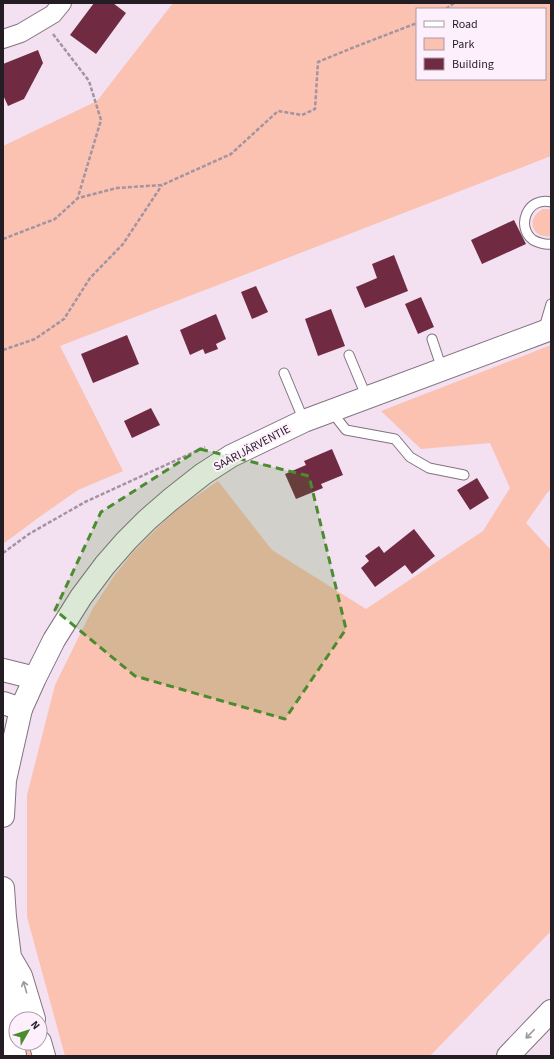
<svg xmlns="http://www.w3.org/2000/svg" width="554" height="1059" font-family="'Source Sans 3',sans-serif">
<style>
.green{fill:#fbc1b1;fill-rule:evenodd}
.building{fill:#702b42}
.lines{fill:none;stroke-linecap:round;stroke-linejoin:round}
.service-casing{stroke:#827281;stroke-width:11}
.minor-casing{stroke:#827281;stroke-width:20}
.secondary-casing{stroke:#827281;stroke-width:24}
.trunk-casing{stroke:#827281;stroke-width:24}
.motorway-casing{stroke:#827281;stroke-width:24}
.path{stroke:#a294a1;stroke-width:2.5;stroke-dasharray:4 2;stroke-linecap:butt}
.service{stroke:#fff;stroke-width:9}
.minor{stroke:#fff;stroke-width:18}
.secondary{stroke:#fff;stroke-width:22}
.trunk{stroke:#fff;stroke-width:22}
.motorway{stroke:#fff;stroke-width:22}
.oneway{stroke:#9c9a9c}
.marked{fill:#4a8c2f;fill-opacity:0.2;stroke:#4a8c2f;stroke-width:3;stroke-dasharray:8 5;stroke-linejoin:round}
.labels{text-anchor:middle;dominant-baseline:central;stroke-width:4;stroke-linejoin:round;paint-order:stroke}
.street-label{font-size:12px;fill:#241e24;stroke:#feeffd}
</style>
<rect width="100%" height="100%" fill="#f3e1f2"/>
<!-- green -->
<path class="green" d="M 173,3 L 551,3 L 551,156 L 60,346 L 123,471 L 78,490 L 38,518 L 3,544 L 3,146 L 97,101 ZM 417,9 L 545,9 L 545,79 L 417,79 Z
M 543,209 L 548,209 L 551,210 L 551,236 C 532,240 525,218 543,209 Z
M 551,345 L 551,489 L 547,493 L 526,523 L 551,550 L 551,931 L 430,1056 L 65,1056 L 27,917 L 27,795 L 55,685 L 93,608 L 114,576 L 134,551 L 176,510 L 218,481 L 272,550 L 366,609 L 483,531 L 510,488 L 490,443 L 421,449 L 381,411 Z
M 23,1043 L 31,1043 L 35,1056 L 25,1056 Z"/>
<!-- building -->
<path class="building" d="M 94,3 L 113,3 L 126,13 L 96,54 L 70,35 Z
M 38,50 L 43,63 L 24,99 L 8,106 L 3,95 L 3,64 Z
M 514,220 L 526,244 L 482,264 L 471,240 Z
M 394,255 L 408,291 L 365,308 L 356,287 L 377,278 L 372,264 Z
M 256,286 L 268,312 L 252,319 L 241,292 Z
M 421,297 L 434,327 L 418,334 L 405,304 Z
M 331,309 L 345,346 L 318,356 L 305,319 Z
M 216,314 L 226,339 L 216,344 L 218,349 L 205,354 L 203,349 L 190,355 L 180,330 Z
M 127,335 L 139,364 L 93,383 L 81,354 Z
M 151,408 L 160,425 L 132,438 L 124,421 Z
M 332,449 L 343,475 L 321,484 L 323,488 L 296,499 L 285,474 L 306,465 L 304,461 Z
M 477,478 L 489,498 L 470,510 L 457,490 Z
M 414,529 L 435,556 L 412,574 L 405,565 L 375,587 L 361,568 L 369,561 L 365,556 L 379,546 L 384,553 Z"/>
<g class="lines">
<defs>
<path id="service" d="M 551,202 C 528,196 515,226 533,240 C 539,243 544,245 551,244
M 543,331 L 551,304
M 432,339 L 442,369
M 349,355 L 367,398
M 284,373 L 304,421
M 331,411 L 346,430 L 395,439 L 410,457 L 429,468 L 464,475"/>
<path id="minor" d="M 3,39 L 21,33 L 53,14 L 62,3"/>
<path id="secondary" d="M 3,670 L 35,678
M 3,703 L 21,709 L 35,678 L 54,640 L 81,597 L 105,565 L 126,541 L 147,520 L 170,500 L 203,474 L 231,456 L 304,421 L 551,329"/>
<path id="trunk" d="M 3,816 L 5,780 L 21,709
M 3,888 L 5,917 L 10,957 L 5,978 L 15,1056
M 10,957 L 21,976 L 34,1019
M 40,1042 L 44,1056"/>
<path id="motorway" d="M 508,1056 L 551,1011"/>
</defs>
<!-- service casing -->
<use href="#service" class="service-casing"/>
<!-- minor casing -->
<use href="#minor" class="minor-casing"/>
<!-- secondary casing -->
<use href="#secondary" class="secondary-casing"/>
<!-- trunk casing -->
<use href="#trunk" class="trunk-casing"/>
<!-- motorway casing -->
<use href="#motorway" class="motorway-casing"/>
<!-- path -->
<path class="path" d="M 446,9 L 454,3
M 53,34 L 89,81 L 101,120 L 78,197
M 3,239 L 55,219 L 78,198 L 117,188 L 162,185 L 231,154 L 278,111 L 302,115 L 315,109 L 318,62 L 352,48 L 417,23
M 3,350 L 35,339 L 64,319 L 90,278 L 123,244 L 162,185
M 3,553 L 29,534 L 85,502 L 205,447"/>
<!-- service -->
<use href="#service" class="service"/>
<!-- minor -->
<use href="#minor" class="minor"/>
<!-- secondary -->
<use href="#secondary" class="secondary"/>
<!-- trunk -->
<use href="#trunk" class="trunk"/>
<!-- motorway -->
<use href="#motorway" class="motorway"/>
</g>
<!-- one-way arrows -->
<defs><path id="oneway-shaft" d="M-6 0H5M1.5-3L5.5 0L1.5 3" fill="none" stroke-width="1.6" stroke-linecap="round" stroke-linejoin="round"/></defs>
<g class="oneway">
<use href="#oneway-shaft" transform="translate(25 987) rotate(-106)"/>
<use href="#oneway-shaft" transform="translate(530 1034) rotate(134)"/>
</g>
<!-- marked area -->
<path class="marked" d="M 200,449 L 309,476 L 346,629 L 285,719 L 135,676 L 55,610 L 101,512 Z"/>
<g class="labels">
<!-- street labels -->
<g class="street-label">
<text transform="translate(252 448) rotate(-28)">SAARIJÄRVENTIE</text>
</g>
</g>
<!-- border -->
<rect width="554" height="1059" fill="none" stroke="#241e24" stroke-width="8"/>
<!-- legend -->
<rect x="416" y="8" width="130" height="72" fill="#feeffd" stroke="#a79ba6"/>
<rect x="424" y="21" width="20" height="6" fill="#ffffff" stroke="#a79ba6"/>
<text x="452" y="28" font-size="12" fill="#241e24">Road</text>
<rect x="424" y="38" width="20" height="12" fill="#fbc1b1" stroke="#a79ba6"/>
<text x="452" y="48" font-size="12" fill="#241e24">Park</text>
<rect x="424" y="58" width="20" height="12" fill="#702b42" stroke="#a79ba6"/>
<text x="452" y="68" font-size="12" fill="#241e24">Building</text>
<!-- north arrow -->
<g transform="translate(28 1031) rotate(51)"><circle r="19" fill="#feeffd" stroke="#a79ba6"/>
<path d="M0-3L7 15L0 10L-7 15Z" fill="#4a8c2f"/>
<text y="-6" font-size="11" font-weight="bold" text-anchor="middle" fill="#241e24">N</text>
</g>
</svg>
